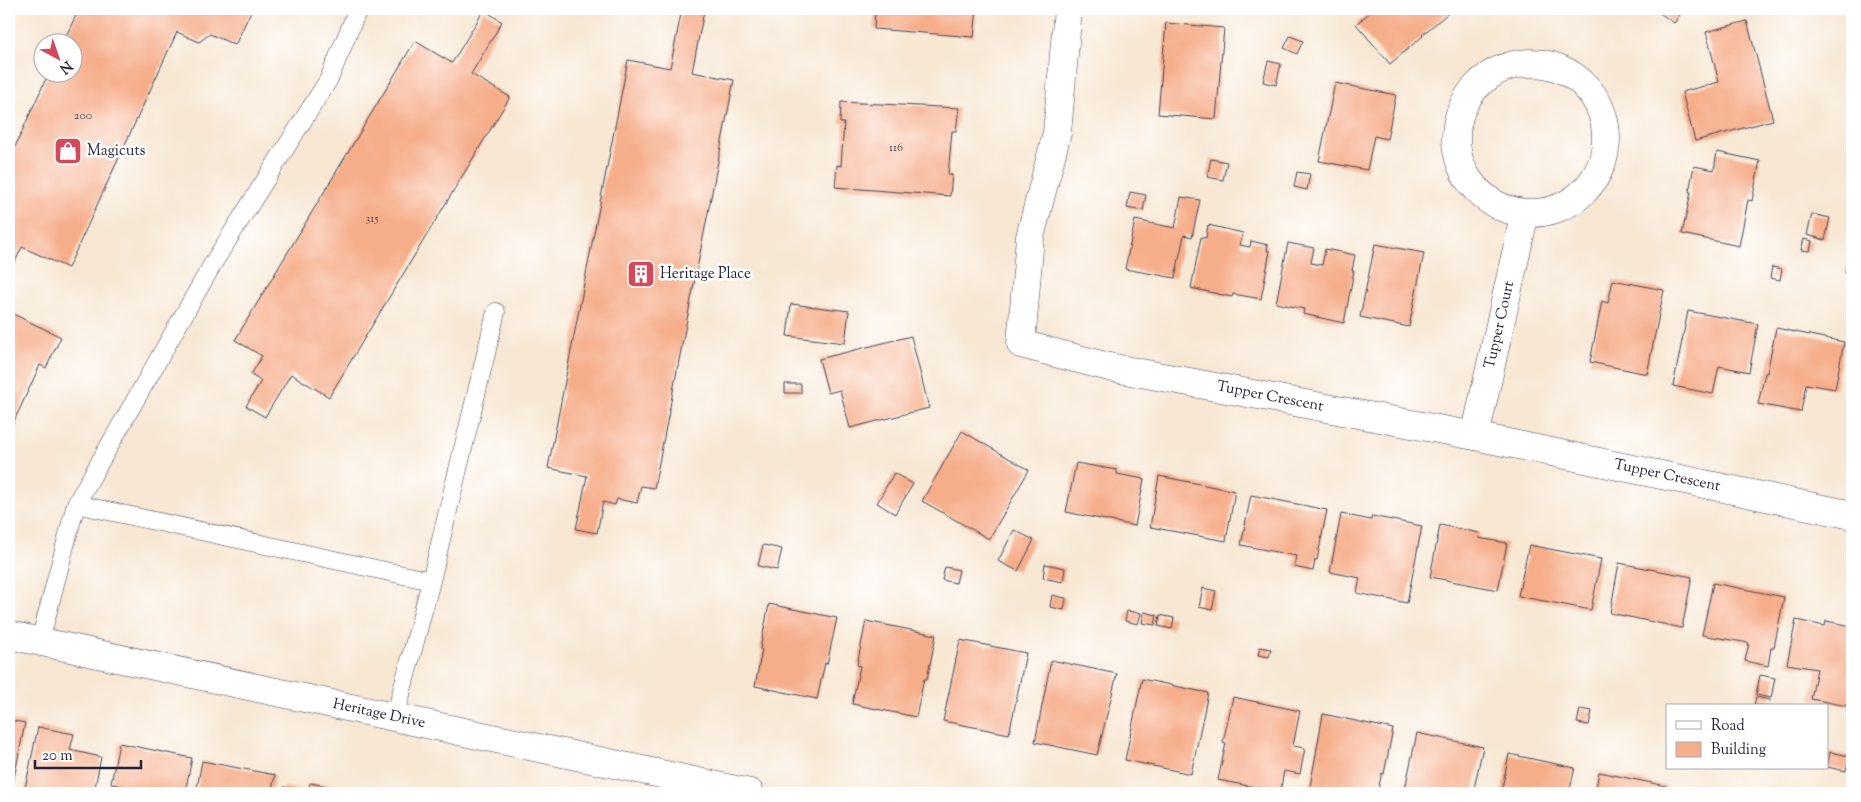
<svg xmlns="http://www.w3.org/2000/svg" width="1861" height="802" font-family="'Sorts Mill Goudy',serif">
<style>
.building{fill:#f6ad8a}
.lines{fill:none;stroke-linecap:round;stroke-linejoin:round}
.service-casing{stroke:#424052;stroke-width:19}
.minor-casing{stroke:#424052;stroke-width:29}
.service{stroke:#fff;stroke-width:18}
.minor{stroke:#fff;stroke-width:28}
.labels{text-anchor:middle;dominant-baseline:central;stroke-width:5;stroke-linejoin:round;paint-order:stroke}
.number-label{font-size:12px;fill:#57454f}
.poi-label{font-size:15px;fill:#22223b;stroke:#fff;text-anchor:start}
.street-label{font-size:15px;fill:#22223b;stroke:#fff}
</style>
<rect width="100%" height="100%" fill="#fff"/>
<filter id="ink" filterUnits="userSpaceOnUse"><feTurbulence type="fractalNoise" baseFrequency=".02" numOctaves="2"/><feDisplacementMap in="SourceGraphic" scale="10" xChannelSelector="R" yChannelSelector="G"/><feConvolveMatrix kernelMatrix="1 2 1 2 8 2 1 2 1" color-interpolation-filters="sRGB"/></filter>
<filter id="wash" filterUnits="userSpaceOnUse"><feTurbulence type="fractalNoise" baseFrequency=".0096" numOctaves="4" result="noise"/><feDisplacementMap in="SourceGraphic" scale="20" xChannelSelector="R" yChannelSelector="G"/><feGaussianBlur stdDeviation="1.12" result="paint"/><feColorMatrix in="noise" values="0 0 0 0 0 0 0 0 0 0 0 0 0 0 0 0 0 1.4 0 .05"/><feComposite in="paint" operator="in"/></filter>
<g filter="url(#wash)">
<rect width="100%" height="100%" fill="#f7e7d3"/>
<g id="blocks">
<!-- building -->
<path class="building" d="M 79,9 L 252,9 L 235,45 L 210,34 L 199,42 L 177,32 L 68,268 L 22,247 L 15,262 L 9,259 L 9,160 L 49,72 L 72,72 L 72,42 L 63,42 Z
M 682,9 L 704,11 L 692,72 L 734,80 L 654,488 L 641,486 L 637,503 L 617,499 L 615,505 L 603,502 L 597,533 L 576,529 L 587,476 L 548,468 L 628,60 L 670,68 Z
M 875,9 L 977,9 L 974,37 L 874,29 Z
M 1374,9 L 1453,9 L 1422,35 L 1423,36 L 1390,64 L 1356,24 Z
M 1654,9 L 1684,9 L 1674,23 Z
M 484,10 L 502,22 L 471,74 L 510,97 L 329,397 L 291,374 L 265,417 L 246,406 L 261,381 L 251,375 L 262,356 L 235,340 L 415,41 L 452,63 Z
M 1747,21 L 1773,120 L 1695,141 L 1682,92 L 1719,82 L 1706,32 Z
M 1166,23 L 1224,28 L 1216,119 L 1158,114 Z
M 1290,36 L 1303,41 L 1297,54 L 1284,48 Z
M 1268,61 L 1281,64 L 1276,85 L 1263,82 Z
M 1335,83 L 1396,95 L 1387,139 L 1374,136 L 1367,170 L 1319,161 Z
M 841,102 L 959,108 L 956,131 L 952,131 L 948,175 L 952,175 L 950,196 L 835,187 L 837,165 L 841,166 L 844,123 L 840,123 Z
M 1717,152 L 1760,161 L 1752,201 L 1748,200 L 1739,246 L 1682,234 L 1691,192 L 1689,192 L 1694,166 L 1714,170 Z
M 1211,159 L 1227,162 L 1223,180 L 1207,177 Z
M 1297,172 L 1310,174 L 1307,190 L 1294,187 Z
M 1130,192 L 1146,195 L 1143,211 L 1127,208 Z
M 1181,197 L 1200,200 L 1192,237 L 1184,235 L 1175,278 L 1125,269 L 1135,220 L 1175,228 Z
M 1812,214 L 1830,218 L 1825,240 L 1807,235 Z
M 1208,225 L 1243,233 L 1240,245 L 1250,247 L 1251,241 L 1268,245 L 1267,251 L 1270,251 L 1261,299 L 1233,294 L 1232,297 L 1191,288 L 1201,237 L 1206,238 Z
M 1804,239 L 1812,241 L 1810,251 L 1801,250 Z
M 1288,243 L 1314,248 L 1311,263 L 1322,265 L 1325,249 L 1355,255 L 1352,271 L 1354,271 L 1344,323 L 1303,314 L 1304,309 L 1276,303 Z
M 1375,244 L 1424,253 L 1409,327 L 1360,317 Z
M 1851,246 L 1852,246 L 1852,275 L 1845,273 Z
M 1772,267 L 1782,269 L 1780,280 L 1770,278 Z
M 1613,280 L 1664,290 L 1647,374 L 1590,362 L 1602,301 L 1608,303 Z
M 791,304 L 849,311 L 845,343 L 787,336 Z
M 1688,311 L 1758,324 L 1749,372 L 1719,366 L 1713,394 L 1673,386 Z
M 9,312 L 61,337 L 46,368 L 40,365 L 9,432 Z
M 1776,328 L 1844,342 L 1835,389 L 1806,384 L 1801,412 L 1758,404 L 1765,373 L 1767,373 Z
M 911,336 L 929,408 L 850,428 L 840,390 L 828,393 L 819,359 Z
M 785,384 L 801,384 L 801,393 L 785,393 Z
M 962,431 L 1029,470 L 989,539 L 922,501 Z
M 1076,463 L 1117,470 L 1117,474 L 1144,479 L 1135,526 L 1066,512 Z
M 894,473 L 913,484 L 895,514 L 877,503 Z
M 1159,476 L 1235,491 L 1226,541 L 1150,527 Z
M 1251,495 L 1327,510 L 1317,560 L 1315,560 L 1313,571 L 1294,567 L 1296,556 L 1241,545 Z
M 1341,514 L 1371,520 L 1372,516 L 1422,526 L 1407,603 L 1357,593 L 1360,578 L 1330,572 Z
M 1440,525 L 1480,533 L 1479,538 L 1507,543 L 1498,590 L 1430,577 Z
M 1014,530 L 1034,540 L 1018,571 L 998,561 Z
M 763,545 L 782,549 L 777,570 L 758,566 Z
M 1529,545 L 1601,559 L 1591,610 L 1518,596 Z
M 1619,563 L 1692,577 L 1682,628 L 1610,613 Z
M 1045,564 L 1065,568 L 1063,582 L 1043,578 Z
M 945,567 L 959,570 L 956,583 L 942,580 Z
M 1713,583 L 1784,597 L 1774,648 L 1771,648 L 1768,666 L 1745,661 L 1749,643 L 1702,635 Z
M 1203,588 L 1216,591 L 1212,610 L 1199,607 Z
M 1052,595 L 1066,598 L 1064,610 L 1050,607 Z
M 769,604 L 837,618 L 827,664 L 825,663 L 817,699 L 755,686 L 762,650 L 760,649 Z
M 1127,611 L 1141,613 L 1138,624 L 1125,621 Z
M 1144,612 L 1157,615 L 1155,625 L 1142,623 Z
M 1160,615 L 1174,618 L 1172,629 L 1158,626 Z
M 1796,620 L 1825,626 L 1826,621 L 1852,626 L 1852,707 L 1811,699 L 1817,669 L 1787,664 Z
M 866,621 L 936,635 L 927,679 L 924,679 L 916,717 L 852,704 L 860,666 L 857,665 Z
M 960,640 L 1026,653 L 1009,734 L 943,721 Z
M 1260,647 L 1271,649 L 1269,657 L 1258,655 Z
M 1051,660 L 1117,674 L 1097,755 L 1035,742 Z
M 1760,675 L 1775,678 L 1771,698 L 1756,695 Z
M 1142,679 L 1208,693 L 1191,774 L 1125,760 Z
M 1233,697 L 1300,711 L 1293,746 L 1305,748 L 1300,774 L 1284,771 L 1280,792 L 1218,780 L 1226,743 L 1223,742 Z
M 1756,697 L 1770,700 L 1769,706 L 1754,706 Z
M 1580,709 L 1592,711 L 1589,725 L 1577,723 Z
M 1323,714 L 1393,729 L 1384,774 L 1382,773 L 1377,793 L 1309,793 Z
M 9,720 L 25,723 L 11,793 L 9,793 Z
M 38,727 L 74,734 L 70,750 L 101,757 L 94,793 L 24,793 Z
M 1417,733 L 1483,747 L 1473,793 L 1404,793 Z
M 119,743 L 192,758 L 185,793 L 127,793 L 128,787 L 111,784 Z
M 1830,752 L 1849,756 L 1846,771 L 1827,767 Z
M 1509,754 L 1575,768 L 1569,793 L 1501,793 Z
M 202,761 L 275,775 L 271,793 L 196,793 Z
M 1599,772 L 1666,786 L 1665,793 L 1595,793 Z
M 310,783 L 345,789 L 344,793 L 282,793 L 284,787 L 308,792 Z"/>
</g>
</g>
<g filter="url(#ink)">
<use href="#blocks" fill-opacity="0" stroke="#424052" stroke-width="1"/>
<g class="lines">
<defs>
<path id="service" d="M 76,504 L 431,581
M 40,641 L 76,504 L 215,260 L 329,79 L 358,9
M 395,717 L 431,581 L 496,312"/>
<path id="minor" d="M 1068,9 L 1057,133 L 1030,237 L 1021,344 L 1109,367 L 1475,436 L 1852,515
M1456 138a75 75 0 1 1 150 0a75 75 0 1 1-150 0Z
M 1475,436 L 1525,213
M 9,635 L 750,793"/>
</defs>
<!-- service casing -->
<use href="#service" class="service-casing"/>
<!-- minor casing -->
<use href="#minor" class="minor-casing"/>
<!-- service -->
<use href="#service" class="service"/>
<!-- minor -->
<use href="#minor" class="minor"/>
</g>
</g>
<!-- icons -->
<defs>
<symbol id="shop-square" viewBox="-11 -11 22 22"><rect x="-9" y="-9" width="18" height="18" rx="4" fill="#d1495b" stroke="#fff"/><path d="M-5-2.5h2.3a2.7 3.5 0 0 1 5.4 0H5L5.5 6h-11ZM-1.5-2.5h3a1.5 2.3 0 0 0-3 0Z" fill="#fff"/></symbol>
<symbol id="building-square" viewBox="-11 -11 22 22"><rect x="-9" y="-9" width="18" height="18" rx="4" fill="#d1495b" stroke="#fff"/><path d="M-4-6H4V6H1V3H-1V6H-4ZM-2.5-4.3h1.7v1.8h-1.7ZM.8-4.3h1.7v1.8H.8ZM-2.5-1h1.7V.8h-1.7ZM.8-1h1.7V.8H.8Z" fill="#fff"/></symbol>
</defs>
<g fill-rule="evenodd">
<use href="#shop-square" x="52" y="135" width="32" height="32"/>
<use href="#building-square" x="625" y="258" width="32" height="32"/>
</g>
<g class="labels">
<!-- number labels -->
<g class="number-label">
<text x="83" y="116">200</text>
<text x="896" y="148">116</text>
<text x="372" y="219">315</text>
</g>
<!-- poi labels -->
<g class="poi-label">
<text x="87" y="151">Magicuts</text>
<text x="660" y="274">Heritage Place</text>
</g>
<!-- street labels -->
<g class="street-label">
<text transform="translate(1500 325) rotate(-77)">Tupper Court</text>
<text transform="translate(1270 397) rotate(11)">Tupper Crescent</text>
<text transform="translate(1667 476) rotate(12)">Tupper Crescent</text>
<text transform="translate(379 714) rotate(12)">Heritage Drive</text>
</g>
</g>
<!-- margin -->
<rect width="1861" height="802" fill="none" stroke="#fff" stroke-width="30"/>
<!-- legend -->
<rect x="1666" y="704" width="162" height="65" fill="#ffffff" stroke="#a7a7b1"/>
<rect x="1676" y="721" width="25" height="8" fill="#ffffff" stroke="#a7a7b1"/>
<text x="1711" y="730" font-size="15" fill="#22223b">Road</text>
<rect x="1676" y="742" width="25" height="15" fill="#f6ad8a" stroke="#a7a7b1"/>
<text x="1711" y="754" font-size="15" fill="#22223b">Building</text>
<!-- north arrow -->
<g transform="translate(58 58) rotate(140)"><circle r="24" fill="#ffffff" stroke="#a7a7b1"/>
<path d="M0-4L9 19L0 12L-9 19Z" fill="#d1495b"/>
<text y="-8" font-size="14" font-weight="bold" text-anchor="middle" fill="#22223b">N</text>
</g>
<!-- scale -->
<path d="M35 760v8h106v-8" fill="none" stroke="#22223b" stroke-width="2.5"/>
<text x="42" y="760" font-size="15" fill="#22223b" stroke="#ffffff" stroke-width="4" paint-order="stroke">20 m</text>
</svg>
